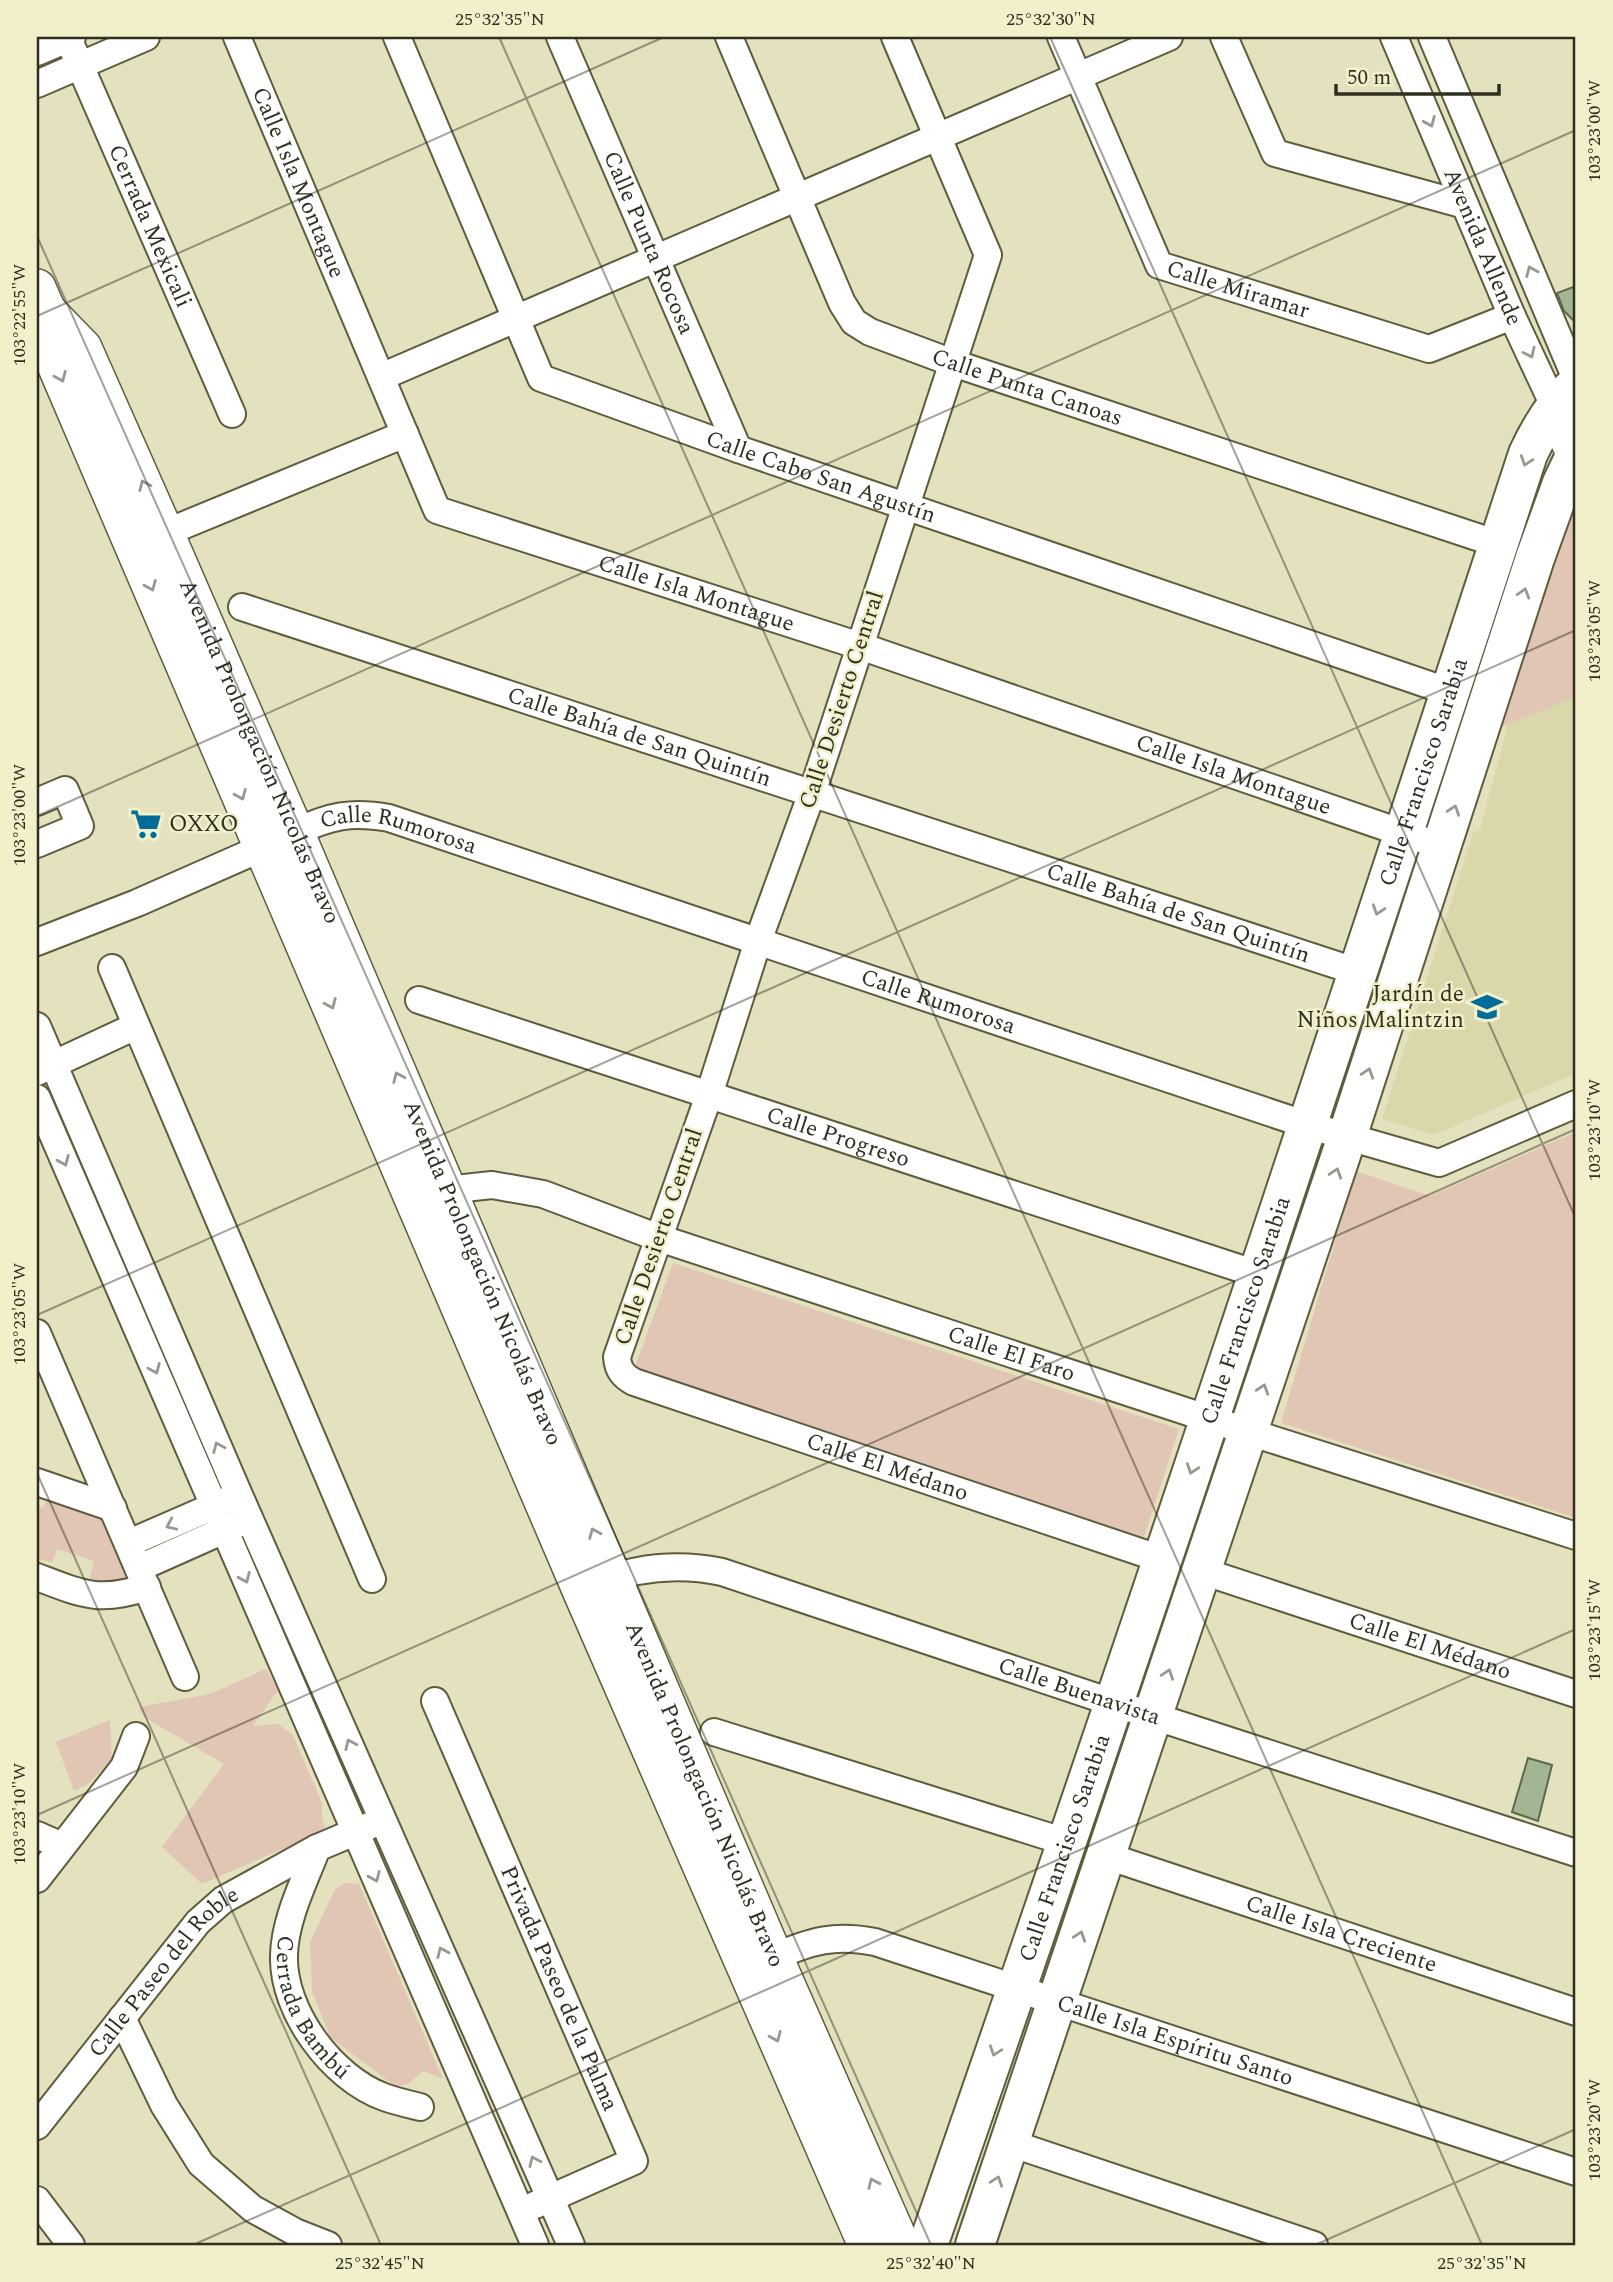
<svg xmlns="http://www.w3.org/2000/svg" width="1613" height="2282" font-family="Spectral,serif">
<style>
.built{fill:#dad7ab}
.green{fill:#e1c5b5}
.building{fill:#a4b596;stroke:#5b6a4d;stroke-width:2}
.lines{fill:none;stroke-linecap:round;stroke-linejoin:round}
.street-casing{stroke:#5e5c3c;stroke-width:30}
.secondary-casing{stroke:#5e5c3c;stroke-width:40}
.primary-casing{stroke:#5e5c3c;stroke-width:42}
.street{stroke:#fff;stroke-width:26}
.secondary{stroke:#fff;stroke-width:37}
.primary{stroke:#fff;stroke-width:38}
.oneway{stroke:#989790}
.ticks{fill:none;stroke:#302f21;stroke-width:2;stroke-opacity:0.45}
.labels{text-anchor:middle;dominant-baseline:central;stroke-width:5;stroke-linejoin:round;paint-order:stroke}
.street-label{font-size:23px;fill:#302f21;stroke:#f2f0cb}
.poi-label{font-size:23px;fill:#302f21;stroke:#f2f0cb;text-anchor:start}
.neatline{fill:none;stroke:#302f21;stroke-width:2.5}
.ticks-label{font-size:18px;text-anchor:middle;fill:#302f21}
</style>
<rect width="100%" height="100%" fill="#e4e2be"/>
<!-- built -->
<path class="built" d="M 1576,697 L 1576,1073 L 1434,1135 L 1382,1119 L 1473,833 L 1482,829 L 1481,826 L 1508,724 Z"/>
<!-- green -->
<path class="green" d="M 1576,472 L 1576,697 L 1494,730 Z
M 1576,1132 L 1576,1518 L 1281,1423 L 1356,1171 L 1430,1196 Z
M 673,1263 L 1179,1429 L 1144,1537 L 633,1372 Z
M 49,1494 L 107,1514 L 132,1573 L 109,1585 L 90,1578 L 94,1561 L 57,1549 L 52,1563 L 37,1558 L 37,1506 L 43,1508 Z
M 266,1669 L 278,1690 L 253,1726 L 278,1724 L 293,1735 L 322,1803 L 322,1819 L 326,1830 L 202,1884 L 162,1847 L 224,1764 L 144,1717 L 139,1707 L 210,1694 Z
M 110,1720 L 112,1760 L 87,1785 L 74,1791 L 56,1742 Z
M 345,1883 L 359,1884 L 443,2079 L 423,2071 L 408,2084 L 396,2087 L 330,2037 L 312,1991 L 310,1942 L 335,1889 Z"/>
<!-- building -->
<path class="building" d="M 1576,286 L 1576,323 L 1564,311 L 1557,293 Z
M 1528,1758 L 1552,1765 L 1538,1821 L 1512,1812 Z"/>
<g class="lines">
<defs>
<g id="street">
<path id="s1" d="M 237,37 L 437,510 L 860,646 L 1420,839"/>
<path id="s2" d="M 397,37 L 541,378 L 738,449 L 1450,692"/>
<path id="s3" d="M 560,37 L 738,449"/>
<path id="s4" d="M 729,37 L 842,303 L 854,322 L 870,332 L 953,363 L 1498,544"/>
<path id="s5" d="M 895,37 L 988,255 L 812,793 L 758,941 L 709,1095 L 617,1357 C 618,1370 623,1376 634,1382 L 1161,1559"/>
<path id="s6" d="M 1061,37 L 1159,265 L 1429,349 L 1512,316"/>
<path d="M 1224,37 L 1275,153 L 1465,205"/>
<path id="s7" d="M 1394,37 L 1512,316 L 1555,408"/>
<path d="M 1432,37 L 1576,379"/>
<path id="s8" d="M 68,38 L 232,414"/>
<path d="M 37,52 L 72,37"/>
<path d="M 37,84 L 146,37"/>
<path d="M 381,377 L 1169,37"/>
<path d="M 165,533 L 405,434"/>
<path id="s9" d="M 242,607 L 1358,972"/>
<path d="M 37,802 L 65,790 L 80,826 L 37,844"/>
<path id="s10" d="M 295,832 C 330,816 351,811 389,818 L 1307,1125 L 1439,1163 L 1576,1104"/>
<path d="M 37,942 L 137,903 L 264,847"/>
<path d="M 112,968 L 372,1579"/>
<path id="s11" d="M 419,1000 L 1257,1274"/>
<path d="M 37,1026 L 239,1495 L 571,2245"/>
<path d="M 37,1072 L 136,1026"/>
<path d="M 37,1098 L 535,2245"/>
<path id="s12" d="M 446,1190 L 492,1185 L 543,1194 L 659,1238 L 1249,1432 L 1576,1536"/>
<path d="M 37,1333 L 185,1677"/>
<path d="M 37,1482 L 113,1508"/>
<path d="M 129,1543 L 228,1500"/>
<path d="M 139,1568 L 240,1523"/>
<path id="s13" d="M 1202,1571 L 1576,1694"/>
<path d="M 37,1577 C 82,1594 99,1603 147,1587"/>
<path id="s14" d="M 597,1583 C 637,1567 679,1563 722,1572 L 1153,1716 L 1576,1853"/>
<path id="s15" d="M 435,1701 L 634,2161 L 535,2205"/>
<path d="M 714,1732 L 1066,1842"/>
<path id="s16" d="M 369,1826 L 317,1848 C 304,1882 285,1919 284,1955 C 282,2011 332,2078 384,2097 C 395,2101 408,2104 420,2107"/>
<path d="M 37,1835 L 62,1846"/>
<path id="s17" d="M 1107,1856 L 1576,2012"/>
<path d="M 37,1879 L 124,1767 L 136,1736"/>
<path id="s18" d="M 774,1957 C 811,1941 834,1934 875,1942 L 1576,2172"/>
<path d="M 122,2018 L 164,2105 L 201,2164 L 253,2209 L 295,2232 L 328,2245"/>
<path id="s19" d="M 37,2126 L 198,1922 L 223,1900 L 317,1848"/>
<path d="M 1010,2143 L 1314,2245"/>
<path d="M 37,2200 L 71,2245"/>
</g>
<g id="secondary">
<path d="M 37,288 L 47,311 L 53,358 L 581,1590 L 867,2245"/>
<path id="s20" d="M 47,311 L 83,348 L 165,533 L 295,832 L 774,1957 L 901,2245"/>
<path d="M 1555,408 L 1576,456"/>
</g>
<g id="primary">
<path id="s21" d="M 928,2245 C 1135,1651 1332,1053 1528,454 C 1540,428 1554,404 1576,385"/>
<path d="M 975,2245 L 1347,1137 L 1535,558 L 1562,483 L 1576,454"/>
</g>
</defs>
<!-- street casing -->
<use href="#street" class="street-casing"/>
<!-- secondary casing -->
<use href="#secondary" class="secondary-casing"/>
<!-- primary casing -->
<use href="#primary" class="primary-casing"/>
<!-- street -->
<use href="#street" class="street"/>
<!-- secondary -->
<use href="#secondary" class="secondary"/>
<!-- primary -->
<use href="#primary" class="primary"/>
</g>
<!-- one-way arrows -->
<defs><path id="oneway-chevron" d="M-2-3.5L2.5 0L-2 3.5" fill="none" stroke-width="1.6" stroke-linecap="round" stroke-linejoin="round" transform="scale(1.75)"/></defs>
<g class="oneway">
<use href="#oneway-chevron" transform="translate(1430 122) rotate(67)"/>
<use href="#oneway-chevron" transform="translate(1531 271) rotate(-113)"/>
<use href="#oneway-chevron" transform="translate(1530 353) rotate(65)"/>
<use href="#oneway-chevron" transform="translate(61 377) rotate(67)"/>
<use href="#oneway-chevron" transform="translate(1526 461) rotate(109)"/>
<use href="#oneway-chevron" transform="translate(144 485) rotate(-114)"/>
<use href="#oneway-chevron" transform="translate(151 586) rotate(67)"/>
<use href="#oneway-chevron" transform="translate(1524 593) rotate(-73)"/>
<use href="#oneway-chevron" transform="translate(241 795) rotate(67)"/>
<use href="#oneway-chevron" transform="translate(1454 810) rotate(-71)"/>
<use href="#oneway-chevron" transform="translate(1378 910) rotate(108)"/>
<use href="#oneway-chevron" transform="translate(331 1004) rotate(67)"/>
<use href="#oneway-chevron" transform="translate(1368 1073) rotate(-72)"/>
<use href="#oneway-chevron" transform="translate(398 1077) rotate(-113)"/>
<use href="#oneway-chevron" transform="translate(64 1161) rotate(67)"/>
<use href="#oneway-chevron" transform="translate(1336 1173) rotate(-72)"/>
<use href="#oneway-chevron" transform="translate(155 1369) rotate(67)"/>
<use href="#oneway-chevron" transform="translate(1263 1389) rotate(-72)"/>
<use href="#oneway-chevron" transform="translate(218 1447) rotate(-113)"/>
<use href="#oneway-chevron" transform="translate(1192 1469) rotate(109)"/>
<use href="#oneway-chevron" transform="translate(171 1525) rotate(156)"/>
<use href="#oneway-chevron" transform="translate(594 1533) rotate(-113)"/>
<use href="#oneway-chevron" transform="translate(245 1578) rotate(67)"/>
<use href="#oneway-chevron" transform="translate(1168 1674) rotate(-71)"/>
<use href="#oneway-chevron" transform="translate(350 1744) rotate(-114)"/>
<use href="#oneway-chevron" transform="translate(375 1877) rotate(67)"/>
<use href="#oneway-chevron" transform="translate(1080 1936) rotate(-71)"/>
<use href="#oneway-chevron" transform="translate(442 1952) rotate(-114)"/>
<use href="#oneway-chevron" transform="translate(776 2037) rotate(67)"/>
<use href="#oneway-chevron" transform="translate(995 2051) rotate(109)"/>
<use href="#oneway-chevron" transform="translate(534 2161) rotate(-114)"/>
<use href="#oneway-chevron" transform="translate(997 2181) rotate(-71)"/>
<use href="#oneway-chevron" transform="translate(873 2183) rotate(-114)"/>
</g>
<!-- ticks -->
<path class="ticks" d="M 499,37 L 1482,2245M 1050,37 L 1576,1219M 37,236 L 931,2245M 37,316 L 664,37M 37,816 L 1576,130M 37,1315 L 1576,630M 37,1473 L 381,2245M 37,1815 L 1576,1129M 193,2245 L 1576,1629M 1315,2245 L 1576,2129"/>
<!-- icons -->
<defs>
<symbol id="supermarket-bare" viewBox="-9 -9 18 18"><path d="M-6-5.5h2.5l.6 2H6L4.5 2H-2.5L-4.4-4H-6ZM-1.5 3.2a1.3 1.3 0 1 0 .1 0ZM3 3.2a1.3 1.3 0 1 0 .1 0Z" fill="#036d9a" stroke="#f2f0cb" stroke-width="2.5" paint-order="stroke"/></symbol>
<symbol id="school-bare" viewBox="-9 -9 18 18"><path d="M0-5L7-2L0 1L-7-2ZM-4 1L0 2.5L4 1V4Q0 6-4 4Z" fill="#036d9a" stroke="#f2f0cb" stroke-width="2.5" paint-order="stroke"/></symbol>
</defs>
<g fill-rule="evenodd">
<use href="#supermarket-bare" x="124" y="802" width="44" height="44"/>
<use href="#school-bare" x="1465" y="985" width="44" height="44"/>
</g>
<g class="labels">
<!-- street labels -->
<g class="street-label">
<text stroke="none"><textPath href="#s1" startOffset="158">Calle Isla Montague</textPath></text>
<text stroke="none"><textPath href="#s8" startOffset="205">Cerrada Mexicali</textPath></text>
<text stroke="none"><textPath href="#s3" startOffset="224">Calle Punta Rocosa</textPath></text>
<text stroke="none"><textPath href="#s7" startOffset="228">Avenida Allende</textPath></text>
<text stroke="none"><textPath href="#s6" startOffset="331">Calle Miramar</textPath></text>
<text stroke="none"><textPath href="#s4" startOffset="497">Calle Punta Canoas</textPath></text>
<text stroke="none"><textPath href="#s2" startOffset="667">Calle Cabo San Agustín</textPath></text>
<text stroke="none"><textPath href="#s1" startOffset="786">Calle Isla Montague</textPath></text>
<text transform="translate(842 700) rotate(-72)">Calle Desierto Central</text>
<text stroke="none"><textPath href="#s9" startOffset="418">Calle Bahía de San Quintín</textPath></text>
<text stroke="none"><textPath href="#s20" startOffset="492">Avenida Prolongación Nicolás Bravo</textPath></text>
<text stroke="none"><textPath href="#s21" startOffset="1554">Calle Francisco Sarabia</textPath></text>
<text stroke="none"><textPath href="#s1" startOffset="1353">Calle Isla Montague</textPath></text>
<text stroke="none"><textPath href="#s10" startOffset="108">Calle Rumorosa</textPath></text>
<text stroke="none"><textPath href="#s9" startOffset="985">Calle Bahía de San Quintín</textPath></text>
<text stroke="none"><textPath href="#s10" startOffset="676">Calle Rumorosa</textPath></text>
<text stroke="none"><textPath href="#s11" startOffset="441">Calle Progreso</textPath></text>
<text transform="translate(659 1237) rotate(-71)">Calle Desierto Central</text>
<text stroke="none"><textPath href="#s20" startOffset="1059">Avenida Prolongación Nicolás Bravo</textPath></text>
<text stroke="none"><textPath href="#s21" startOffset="987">Calle Francisco Sarabia</textPath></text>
<text stroke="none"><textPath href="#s12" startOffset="593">Calle El Faro</textPath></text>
<text stroke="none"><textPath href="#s5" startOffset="1699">Calle El Médano</textPath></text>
<text stroke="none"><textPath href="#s13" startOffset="240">Calle El Médano</textPath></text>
<text stroke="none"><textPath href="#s14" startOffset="504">Calle Buenavista</textPath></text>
<text stroke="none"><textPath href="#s20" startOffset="1626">Avenida Prolongación Nicolás Bravo</textPath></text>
<text stroke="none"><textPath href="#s21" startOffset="420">Calle Francisco Sarabia</textPath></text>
<text stroke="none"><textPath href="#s17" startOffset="247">Calle Isla Creciente</textPath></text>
<text stroke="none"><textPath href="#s19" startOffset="200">Calle Paseo del Roble</textPath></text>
<text stroke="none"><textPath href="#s15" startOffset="313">Privada Paseo de la Palma</textPath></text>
<text stroke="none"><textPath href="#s16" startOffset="229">Cerrada Bambú</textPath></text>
<text stroke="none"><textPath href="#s18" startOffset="420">Calle Isla Espíritu Santo</textPath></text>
</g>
<!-- poi labels -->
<g class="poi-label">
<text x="169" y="824">OXXO</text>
<text x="1464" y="994" text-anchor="end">Jardín de<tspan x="1464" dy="26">Niños Malintzin</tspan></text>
</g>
</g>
<!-- border -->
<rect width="1613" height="2282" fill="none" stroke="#f2f0cb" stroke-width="77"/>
<!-- scale -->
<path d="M1336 84v10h163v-10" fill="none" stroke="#302f21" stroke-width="3.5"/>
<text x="1347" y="84" font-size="21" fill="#302f21" stroke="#f2f0cb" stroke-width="5" paint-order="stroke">50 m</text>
<rect x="38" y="38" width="1536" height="2206" class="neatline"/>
<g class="ticks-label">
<text x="500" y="25">25°32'35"N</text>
<text x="1051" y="25">25°32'30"N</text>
<text transform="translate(1594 131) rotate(-90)" y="6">103°23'00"W</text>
<text transform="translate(19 315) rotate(-90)" y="6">103°22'55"W</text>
<text transform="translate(1594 631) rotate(-90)" y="6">103°23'05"W</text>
<text transform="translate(19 815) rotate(-90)" y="6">103°23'00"W</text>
<text transform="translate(1594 1130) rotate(-90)" y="6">103°23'10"W</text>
<text transform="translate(19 1314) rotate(-90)" y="6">103°23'05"W</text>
<text transform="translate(1594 1630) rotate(-90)" y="6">103°23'15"W</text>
<text transform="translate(19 1814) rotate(-90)" y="6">103°23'10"W</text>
<text transform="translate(1594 2130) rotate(-90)" y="6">103°23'20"W</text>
<text x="380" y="2269">25°32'45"N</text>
<text x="931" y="2269">25°32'40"N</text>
<text x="1482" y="2269">25°32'35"N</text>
</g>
</svg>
